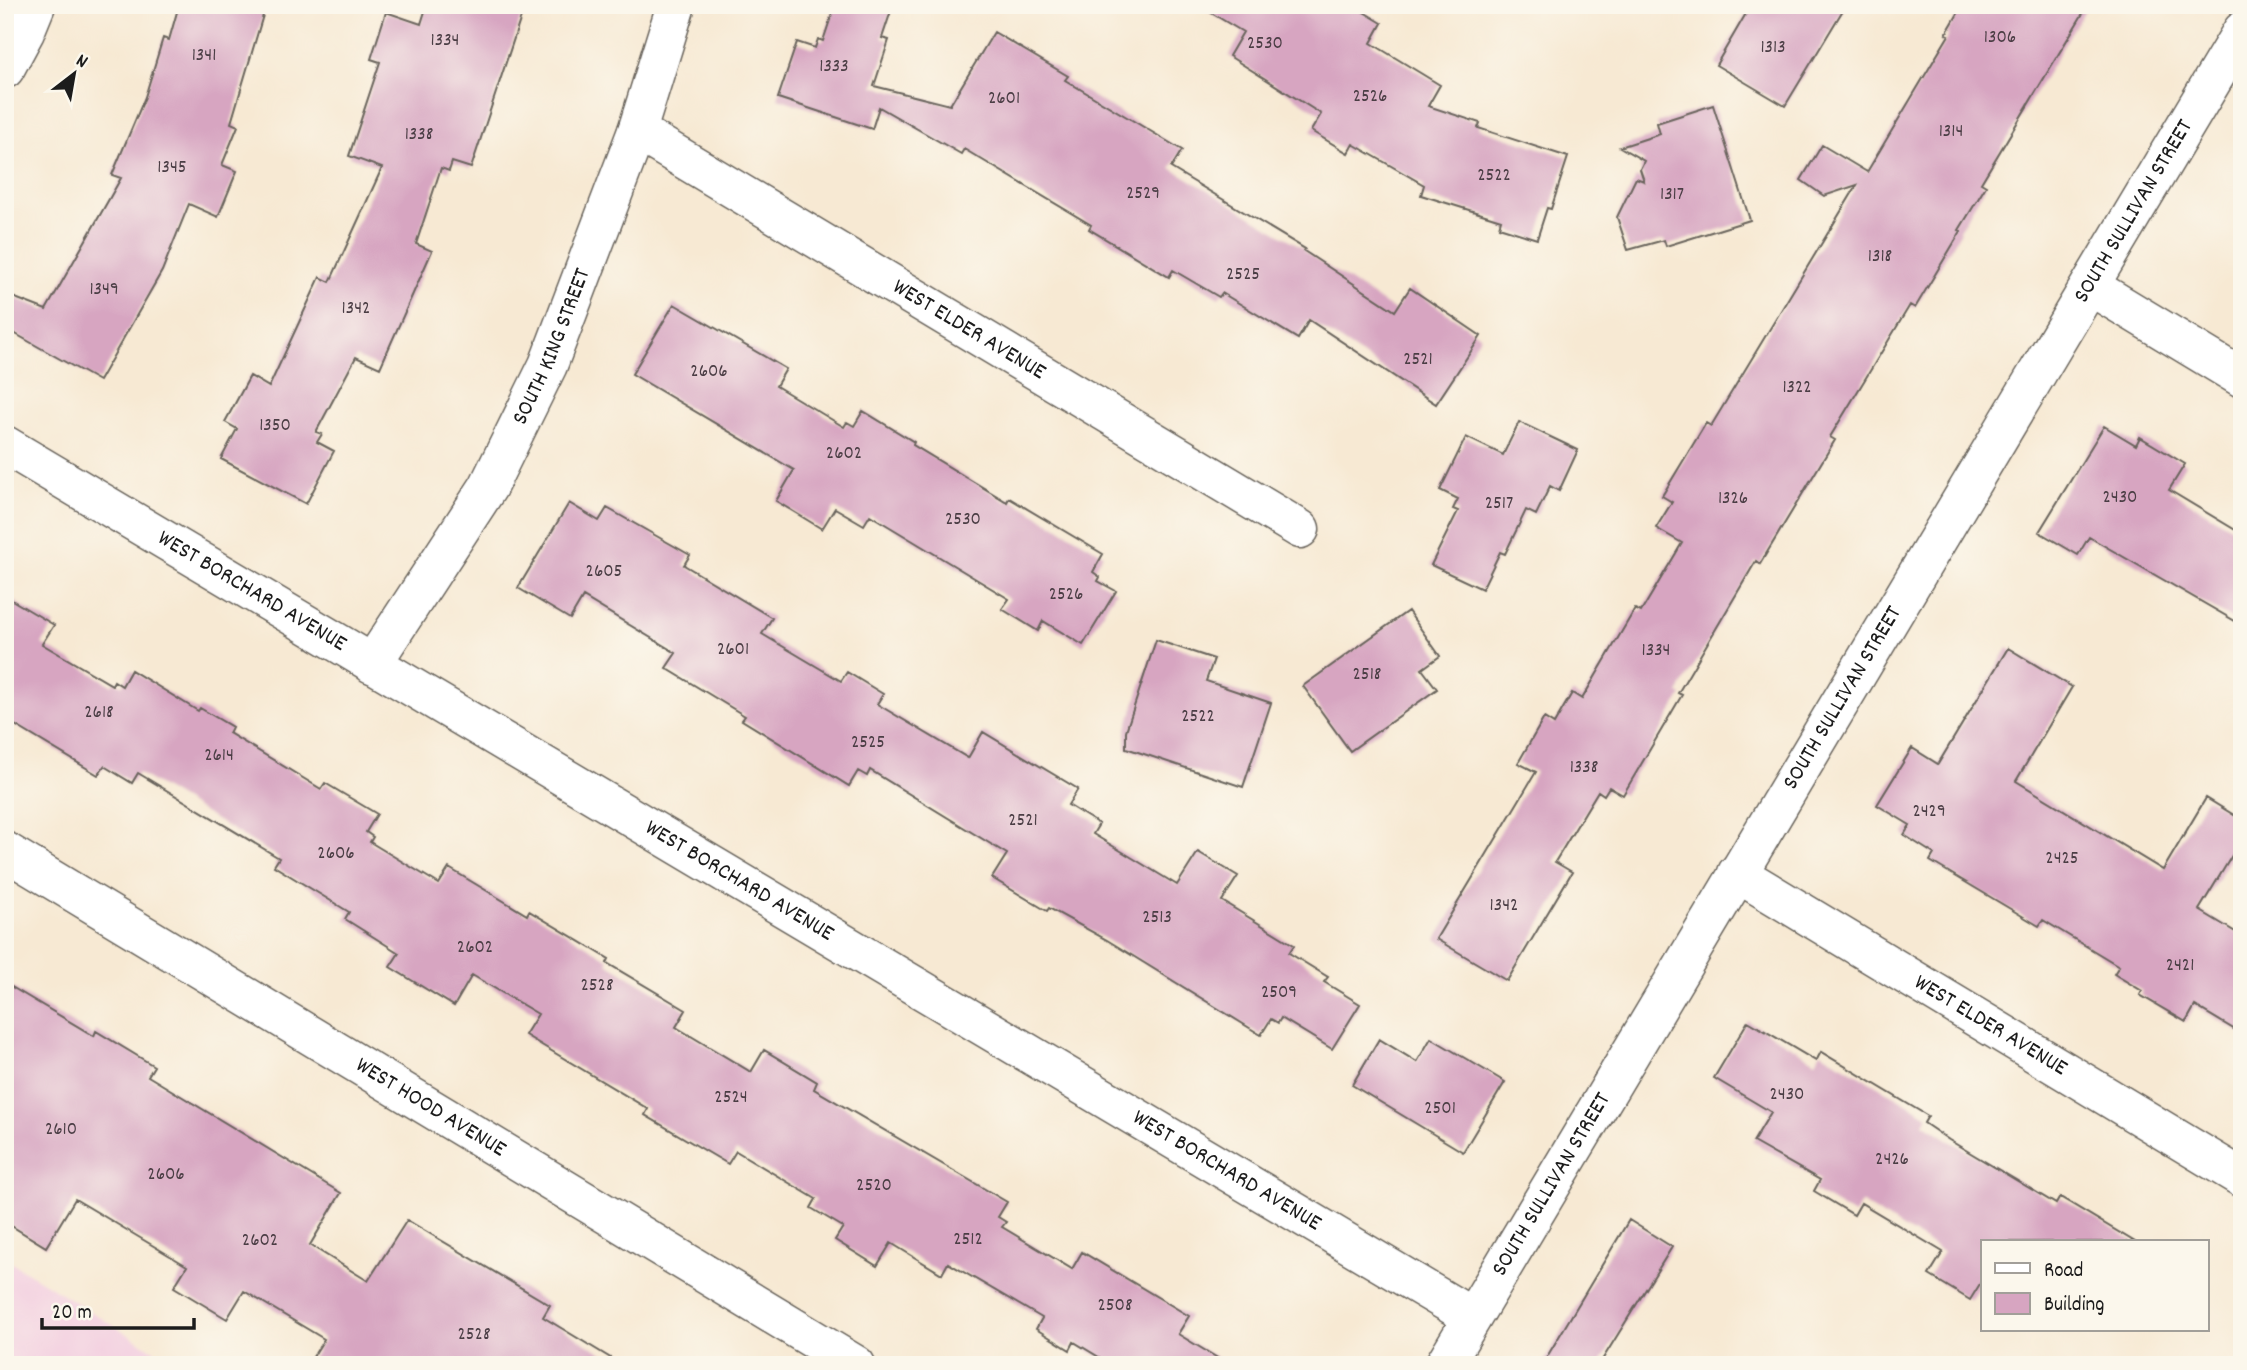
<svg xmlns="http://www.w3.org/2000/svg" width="2247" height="1370" font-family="Dekko,sans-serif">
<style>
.built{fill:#f3cfe0}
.building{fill:#d7a5c1}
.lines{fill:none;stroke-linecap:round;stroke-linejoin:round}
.minor-casing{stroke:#69645c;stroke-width:41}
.minor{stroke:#fff;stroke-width:38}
.labels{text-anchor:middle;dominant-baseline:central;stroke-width:5;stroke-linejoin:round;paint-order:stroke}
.number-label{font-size:19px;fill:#4b3e45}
.street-label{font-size:23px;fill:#1c1c1c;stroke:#fbf7ec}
</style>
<rect width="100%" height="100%" fill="#fbf7ec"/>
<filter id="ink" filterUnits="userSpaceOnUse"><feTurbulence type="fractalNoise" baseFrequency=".0143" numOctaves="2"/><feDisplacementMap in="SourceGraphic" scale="14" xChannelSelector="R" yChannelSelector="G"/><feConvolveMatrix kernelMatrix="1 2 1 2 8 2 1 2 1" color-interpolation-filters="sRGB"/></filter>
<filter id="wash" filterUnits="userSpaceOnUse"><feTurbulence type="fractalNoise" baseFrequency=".00686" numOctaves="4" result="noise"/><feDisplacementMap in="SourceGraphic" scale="28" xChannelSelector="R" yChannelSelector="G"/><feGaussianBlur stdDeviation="1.57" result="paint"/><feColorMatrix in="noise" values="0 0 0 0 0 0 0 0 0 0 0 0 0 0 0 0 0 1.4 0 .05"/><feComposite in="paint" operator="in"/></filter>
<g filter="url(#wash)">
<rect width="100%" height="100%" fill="#f7e9d3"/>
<!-- built -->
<path class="built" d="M 5,1259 L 178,1365 L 5,1365 Z"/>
<g id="blocks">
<!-- building -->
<path class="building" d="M 179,5 L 266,5 L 231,123 L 238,126 L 222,165 L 237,171 L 218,217 L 189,204 L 162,271 L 99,381 L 5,328 L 5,294 L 46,310 L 121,178 L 112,175 L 145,97 L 163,38 L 169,40 Z
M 427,5 L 525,5 L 471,168 L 452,162 L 449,171 L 441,168 L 416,244 L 432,251 L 380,368 L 356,357 L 316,432 L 322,434 L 317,442 L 334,451 L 306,504 L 221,459 L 237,429 L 225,422 L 250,376 L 269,387 L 320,277 L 330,282 L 382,168 L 349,156 L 380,62 L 371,59 L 386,12 L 421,24 Z
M 835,5 L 893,5 L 882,38 L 889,40 L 874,86 L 950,105 L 994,32 L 1068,76 L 1065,80 L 1182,150 L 1171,168 L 1305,249 L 1304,251 L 1395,311 L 1410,288 L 1481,336 L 1436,404 L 1309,320 L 1298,339 L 1222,293 L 1219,297 L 1173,270 L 1169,277 L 1089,229 L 1091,225 L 964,149 L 961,154 L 879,107 L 872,129 L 778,98 L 797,42 L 815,48 L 818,39 L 823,41 Z
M 1198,5 L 1352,5 L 1382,23 L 1371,43 L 1440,85 L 1428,106 L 1480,123 L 1478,128 L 1568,157 L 1551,209 L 1547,208 L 1537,239 L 1499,227 L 1501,220 L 1421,195 L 1424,185 L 1353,144 L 1348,153 L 1311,131 L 1321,114 L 1229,56 L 1243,32 Z
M 1751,5 L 1846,5 L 1785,106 L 1716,65 Z
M 1963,5 L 2088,5 L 1981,183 L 1986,186 L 1959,230 L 1961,231 L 1915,308 L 1910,305 L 1830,437 L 1835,440 L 1760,564 L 1756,561 L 1678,693 L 1682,695 L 1623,795 L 1609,787 L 1604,795 L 1598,791 L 1555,862 L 1572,872 L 1507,981 L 1436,939 L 1536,772 L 1518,763 L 1544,718 L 1554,724 L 1572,693 L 1582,699 L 1635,609 L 1641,612 L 1682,543 L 1656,528 L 1672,502 L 1662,496 L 1706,423 L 1711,426 L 1857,185 L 1824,196 L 1801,180 L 1822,145 L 1867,172 L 1949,35 L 1946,34 Z
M 1713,105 L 1750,220 L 1666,246 L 1664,240 L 1628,250 L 1617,217 L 1636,178 L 1644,181 L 1640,169 L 1644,161 L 1620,147 L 1660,134 L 1657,123 Z
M 674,304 L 786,369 L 776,386 L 844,427 L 847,422 L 854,426 L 863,411 L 914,442 L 913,445 L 1007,502 L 1009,498 L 1103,554 L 1093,572 L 1100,577 L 1098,581 L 1116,591 L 1083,645 L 1043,621 L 1038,631 L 1002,609 L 1009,599 L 870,515 L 864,525 L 835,508 L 822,529 L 776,501 L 794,470 L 632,374 Z
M 1519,422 L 1578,450 L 1559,491 L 1550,486 L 1536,515 L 1526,510 L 1505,554 L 1500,552 L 1482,589 L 1431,565 L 1458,511 L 1453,509 L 1458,499 L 1440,490 L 1466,437 L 1503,455 Z
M 2104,426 L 2136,445 L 2140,437 L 2185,464 L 2169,490 L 2242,534 L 2242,625 L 2089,537 L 2078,555 L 2039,532 Z
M 569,503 L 599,521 L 607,508 L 690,555 L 684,565 L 772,618 L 762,634 L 841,681 L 847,672 L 883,694 L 877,704 L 968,758 L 983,732 L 1078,789 L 1068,805 L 1099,824 L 1093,834 L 1177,885 L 1198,852 L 1238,876 L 1222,901 L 1294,945 L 1289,953 L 1328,977 L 1324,982 L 1360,1004 L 1332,1049 L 1281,1018 L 1278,1023 L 1271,1019 L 1261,1035 L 1107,940 L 1049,908 L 1047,911 L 992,878 L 1007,854 L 870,770 L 867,776 L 858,771 L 849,786 L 742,720 L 745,716 L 666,668 L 676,653 L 583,597 L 570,619 L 518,588 Z
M 5,596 L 54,625 L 42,644 L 112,685 L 114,681 L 122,686 L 131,670 L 198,711 L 200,708 L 232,727 L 229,733 L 321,789 L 325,783 L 377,814 L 366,832 L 373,837 L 370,842 L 439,884 L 449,868 L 527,915 L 529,911 L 609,959 L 607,963 L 686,1010 L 676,1027 L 751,1072 L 764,1050 L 817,1082 L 814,1089 L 1007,1202 L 998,1217 L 1006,1222 L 1002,1227 L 1072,1269 L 1082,1252 L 1189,1316 L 1178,1334 L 1229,1365 L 1112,1365 L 1074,1342 L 1070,1350 L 1036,1329 L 1042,1318 L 948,1263 L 942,1274 L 891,1243 L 877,1266 L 835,1240 L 843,1227 L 811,1208 L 816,1199 L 736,1151 L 728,1164 L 645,1115 L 648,1109 L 525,1035 L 538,1014 L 472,975 L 454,1006 L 390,967 L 399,953 L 345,919 L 349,912 L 274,866 L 279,858 L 138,773 L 132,783 L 104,766 L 98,775 L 5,719 Z
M 1408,611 L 1440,656 L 1422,669 L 1437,689 L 1350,751 L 1303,686 Z
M 1156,640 L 1214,659 L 1206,681 L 1271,703 L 1243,787 L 1126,748 L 1126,731 Z
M 2008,648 L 2072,687 L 2016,781 L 2163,870 L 2206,798 L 2242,820 L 2242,839 L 2199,910 L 2242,936 L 2242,1034 L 2195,1006 L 2186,1022 L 2140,995 L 2142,991 L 2114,974 L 2119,966 L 2043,920 L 2039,926 L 1930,861 L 1934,854 L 1904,835 L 1910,825 L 1877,805 L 1912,748 L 1938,764 Z
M 5,983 L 94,1036 L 96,1031 L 154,1066 L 148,1076 L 341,1193 L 310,1245 L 368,1281 L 407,1220 L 550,1305 L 543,1317 L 622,1365 L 308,1365 L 324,1339 L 244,1291 L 227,1319 L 174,1287 L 187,1266 L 75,1199 L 46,1247 L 5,1222 Z
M 1748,1021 L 1816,1061 L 1821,1052 L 1928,1116 L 1924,1123 L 1949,1140 L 2056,1204 L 2060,1197 L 2135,1242 L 1983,1242 L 1983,1279 L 1970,1300 L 1929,1275 L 1943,1252 L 1861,1203 L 1854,1215 L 1814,1191 L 1820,1180 L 1753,1142 L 1771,1112 L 1714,1078 Z
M 1431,1038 L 1505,1082 L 1463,1152 L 1352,1085 L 1379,1039 L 1417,1062 Z
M 1629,1220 L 1672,1247 L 1599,1365 L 1542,1365 Z"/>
</g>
</g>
<g filter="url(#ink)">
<use href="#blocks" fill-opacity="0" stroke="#69645c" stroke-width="2"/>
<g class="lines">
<defs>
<g id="minor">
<path d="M 5,69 L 25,32 L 36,5"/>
<path id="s1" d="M 637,131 L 1300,529"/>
<path d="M 2090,286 L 2242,378"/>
<path id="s2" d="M 5,445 L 1472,1317"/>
<path id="s3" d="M 372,664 L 488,487 L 548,365 L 637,131 L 676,5"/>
<path id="s4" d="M 5,851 L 856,1365"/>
<path id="s5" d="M 1737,873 L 2242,1178"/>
<path id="s6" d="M 1444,1365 L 2242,31"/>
</g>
</defs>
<!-- minor casing -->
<use href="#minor" class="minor-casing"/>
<!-- minor -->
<use href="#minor" class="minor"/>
</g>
</g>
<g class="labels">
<!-- number labels -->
<g class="number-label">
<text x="2000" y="38">1306</text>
<text x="445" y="41">1334</text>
<text x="1265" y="44">2530</text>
<text x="1773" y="48">1313</text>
<text x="204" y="56">1341</text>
<text x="834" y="67">1333</text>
<text x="1370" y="97">2526</text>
<text x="1004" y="99">2601</text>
<text x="1951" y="132">1314</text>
<text x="419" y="135">1338</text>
<text x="172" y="168">1345</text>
<text x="1494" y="176">2522</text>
<text x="1143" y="194">2529</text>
<text x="1672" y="195">1317</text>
<text x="1880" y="257">1318</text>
<text x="1243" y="275">2525</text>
<text x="104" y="290">1349</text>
<text x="356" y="309">1342</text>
<text x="1418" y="360">2521</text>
<text x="709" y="372">2606</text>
<text x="1797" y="388">1322</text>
<text x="275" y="426">1350</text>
<text x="844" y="454">2602</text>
<text x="2120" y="498">2430</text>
<text x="1733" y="499">1326</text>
<text x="1499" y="504">2517</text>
<text x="963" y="520">2530</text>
<text x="604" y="572">2605</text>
<text x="1066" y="595">2526</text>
<text x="733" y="650">2601</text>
<text x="1656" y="651">1334</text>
<text x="1367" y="675">2518</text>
<text x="99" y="713">2618</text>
<text x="1198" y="717">2522</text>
<text x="868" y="743">2525</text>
<text x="219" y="756">2614</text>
<text x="1584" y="768">1338</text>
<text x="1929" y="812">2429</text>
<text x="1023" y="821">2521</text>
<text x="336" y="854">2606</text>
<text x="2062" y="859">2425</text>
<text x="1504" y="906">1342</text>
<text x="1157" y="918">2513</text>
<text x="475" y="948">2602</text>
<text x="2180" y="966">2421</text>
<text x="597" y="986">2528</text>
<text x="1279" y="993">2509</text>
<text x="1787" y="1095">2430</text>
<text x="731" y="1098">2524</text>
<text x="1440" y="1109">2501</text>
<text x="61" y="1130">2610</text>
<text x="1892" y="1160">2426</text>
<text x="166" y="1175">2606</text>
<text x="874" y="1186">2520</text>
<text x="968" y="1240">2512</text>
<text x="260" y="1241">2602</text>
<text x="1115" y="1306">2508</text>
<text x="474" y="1335">2528</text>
</g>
<!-- street labels -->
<g class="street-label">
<text stroke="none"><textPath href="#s6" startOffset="1344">SOUTH SULLIVAN STREET</textPath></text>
<text stroke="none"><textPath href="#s1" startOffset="387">WEST ELDER AVENUE</textPath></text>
<text stroke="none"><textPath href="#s3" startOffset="366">SOUTH KING STREET</textPath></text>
<text stroke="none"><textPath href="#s2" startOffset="287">WEST BORCHARD AVENUE</textPath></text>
<text stroke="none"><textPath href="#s6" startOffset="777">SOUTH SULLIVAN STREET</textPath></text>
<text stroke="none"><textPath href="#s2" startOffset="854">WEST BORCHARD AVENUE</textPath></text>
<text stroke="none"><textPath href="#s5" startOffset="296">WEST ELDER AVENUE</textPath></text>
<text stroke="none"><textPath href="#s4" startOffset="497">WEST HOOD AVENUE</textPath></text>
<text stroke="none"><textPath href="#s2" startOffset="1421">WEST BORCHARD AVENUE</textPath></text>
<text stroke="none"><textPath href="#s6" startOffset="210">SOUTH SULLIVAN STREET</textPath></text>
</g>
</g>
<!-- margin -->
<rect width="2247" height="1370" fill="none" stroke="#fbf7ec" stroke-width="28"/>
<!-- legend -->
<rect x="1981" y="1240" width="228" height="91" fill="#fbf7ec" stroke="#a29f99" stroke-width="2"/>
<rect x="1995" y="1263" width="35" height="10" fill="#ffffff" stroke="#a29f99" stroke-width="2"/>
<text x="2044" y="1276" font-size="21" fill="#1c1c1c">Road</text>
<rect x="1995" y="1293" width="35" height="21" fill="#d7a5c1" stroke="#a29f99" stroke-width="2"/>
<text x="2044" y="1310" font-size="21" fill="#1c1c1c">Building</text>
<!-- north arrow -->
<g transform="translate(74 74) rotate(31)" stroke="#fbf7ec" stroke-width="5" paint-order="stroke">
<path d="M0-5L12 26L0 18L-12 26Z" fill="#1c1c1c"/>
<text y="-10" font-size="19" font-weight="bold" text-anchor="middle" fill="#1c1c1c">N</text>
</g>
<!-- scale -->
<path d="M42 1318v10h152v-10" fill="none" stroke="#1c1c1c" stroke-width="3.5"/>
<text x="52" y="1318" font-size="21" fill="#1c1c1c" stroke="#fbf7ec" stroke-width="5" paint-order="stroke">20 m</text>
</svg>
